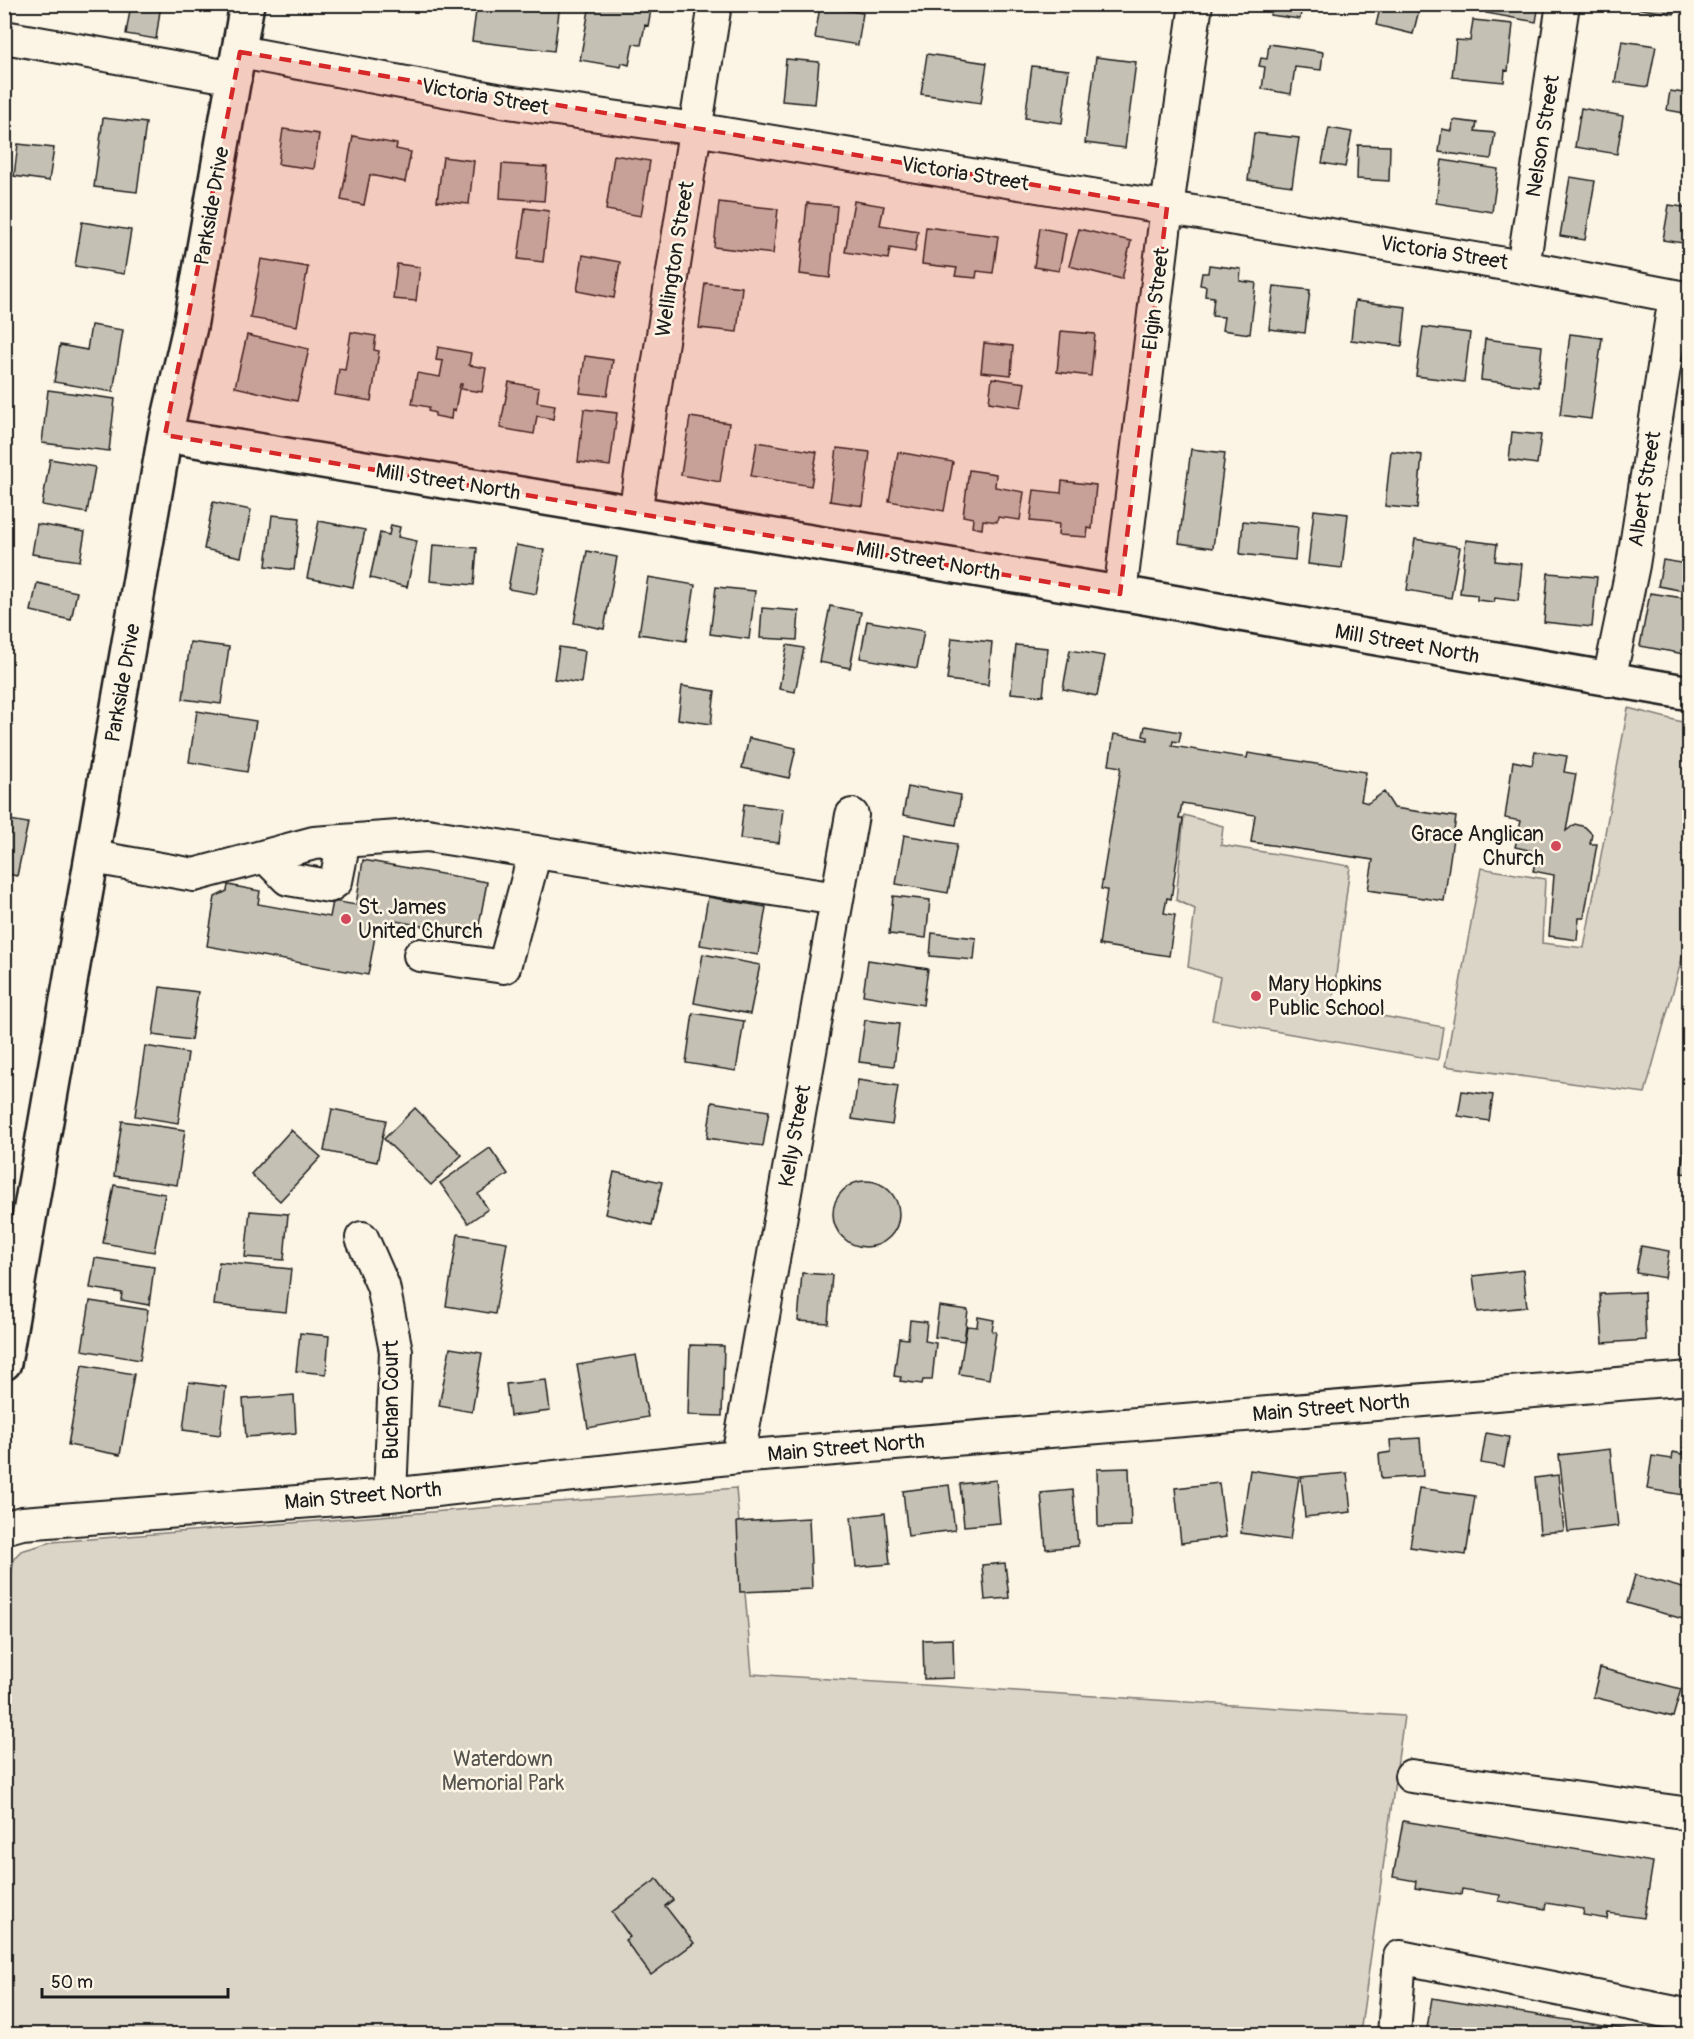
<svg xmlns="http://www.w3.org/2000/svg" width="1694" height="2039" font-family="Pangolin,sans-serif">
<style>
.green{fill:#dbd5c8;stroke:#7c7872;stroke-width:1.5}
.building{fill:#c4c0b3;stroke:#1c1c1c;stroke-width:1.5}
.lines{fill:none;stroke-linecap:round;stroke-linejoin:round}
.minor-casing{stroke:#1c1c1c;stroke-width:36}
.major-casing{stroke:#1c1c1c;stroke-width:38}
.minor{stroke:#fcf5e5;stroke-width:32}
.major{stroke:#fcf5e5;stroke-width:33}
.marked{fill:#d62828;fill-opacity:0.2;stroke:#d62828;stroke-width:4.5;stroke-dasharray:12 8;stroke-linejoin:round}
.poi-dot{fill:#d1495b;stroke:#fcf5e5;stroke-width:2}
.labels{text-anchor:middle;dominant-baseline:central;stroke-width:5;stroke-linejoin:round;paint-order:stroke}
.street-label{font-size:21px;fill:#1c1c1c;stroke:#fcf5e5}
.poi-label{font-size:21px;fill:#1c1c1c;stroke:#fcf5e5;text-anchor:start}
.park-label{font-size:21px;fill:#555450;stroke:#fcf5e5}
</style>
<rect width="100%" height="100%" fill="#fcf5e5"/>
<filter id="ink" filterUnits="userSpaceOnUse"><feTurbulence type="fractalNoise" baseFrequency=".0167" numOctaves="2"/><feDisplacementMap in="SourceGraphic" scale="12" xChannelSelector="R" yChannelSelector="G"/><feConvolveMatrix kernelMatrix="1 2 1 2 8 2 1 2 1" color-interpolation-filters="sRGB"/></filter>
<g filter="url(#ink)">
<!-- green -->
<path class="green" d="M 1628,708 L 1690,724 L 1689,933 L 1645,1093 L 1445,1066 L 1481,868 L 1545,879 L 1542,943 L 1584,948 Z
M 1184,815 L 1223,826 L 1221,845 L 1350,866 L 1332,1007 L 1443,1027 L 1438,1060 L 1212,1020 L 1220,977 L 1188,967 L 1195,909 L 1176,900 Z
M 736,1488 L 752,1674 L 1404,1716 L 1360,2034 L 5,2034 L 5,1616 L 14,1558 L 21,1551 L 52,1542 Z"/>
<!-- building -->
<path class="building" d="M 131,4 L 161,4 L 156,39 L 126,34 Z
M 477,4 L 560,4 L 554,51 L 472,41 Z
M 590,4 L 652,4 L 648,26 L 645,25 L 641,45 L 633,44 L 629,65 L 622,63 L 621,67 L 580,60 Z
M 1112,4 L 1132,4 L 1132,8 Z
M 1272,4 L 1302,4 L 1300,19 L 1270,15 Z
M 1381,4 L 1397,4 L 1419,10 L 1413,34 L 1376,25 Z
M 1488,4 L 1539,4 L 1536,22 L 1486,13 Z
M 1628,4 L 1675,4 L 1674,14 L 1627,7 Z
M 820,6 L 863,13 L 858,45 L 815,38 Z
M 1473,20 L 1513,24 L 1508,71 L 1505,70 L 1504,82 L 1452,77 L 1456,40 L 1470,41 Z
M 1622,41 L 1656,46 L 1648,87 L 1615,82 Z
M 1269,44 L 1323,52 L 1321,70 L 1295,67 L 1291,94 L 1262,89 L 1265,67 L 1259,66 L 1261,58 L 1267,59 Z
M 927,54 L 987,63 L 981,103 L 921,94 Z
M 1096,57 L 1136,62 L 1125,148 L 1085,143 Z
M 786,59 L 819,62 L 815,104 L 782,101 Z
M 1032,66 L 1069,70 L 1062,123 L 1025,118 Z
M 1670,91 L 1690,94 L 1690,114 L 1667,110 Z
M 1581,108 L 1623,116 L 1617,154 L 1575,147 Z
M 103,118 L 146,123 L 137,192 L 94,187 Z
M 1453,120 L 1477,123 L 1475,131 L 1495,133 L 1491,159 L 1439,152 L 1442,129 L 1452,131 Z
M 1329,128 L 1352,132 L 1345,167 L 1322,163 Z
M 283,129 L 319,134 L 314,169 L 278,164 Z
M 1254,133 L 1299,138 L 1292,186 L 1248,180 Z
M 353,136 L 397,144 L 396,149 L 411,152 L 405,182 L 370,175 L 364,205 L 341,200 Z
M 18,144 L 54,148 L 49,181 L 14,176 Z
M 1358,145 L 1390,146 L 1389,181 L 1357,179 Z
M 614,155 L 650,161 L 641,216 L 606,210 Z
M 443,157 L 474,161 L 469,204 L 437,201 Z
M 1442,160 L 1498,169 L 1492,212 L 1436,203 Z
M 502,164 L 547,167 L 544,201 L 500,198 Z
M 1570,177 L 1595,181 L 1585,240 L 1560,236 Z
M 854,201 L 884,206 L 880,225 L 918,231 L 915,252 L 890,248 L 888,259 L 845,252 Z
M 719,202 L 778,209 L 773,254 L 714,247 Z
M 807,203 L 837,206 L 830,278 L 800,274 Z
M 1669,205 L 1690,208 L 1690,244 L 1663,240 Z
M 525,208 L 549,211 L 543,262 L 518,259 Z
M 82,222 L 131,230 L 124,274 L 75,266 Z
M 926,227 L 998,236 L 993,273 L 977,271 L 976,278 L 955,276 L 957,268 L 922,264 Z
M 1040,228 L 1066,233 L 1059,271 L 1034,267 Z
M 1079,229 L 1131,241 L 1122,279 L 1069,266 Z
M 583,255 L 620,262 L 614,298 L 577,291 Z
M 261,259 L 308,267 L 297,326 L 250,318 Z
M 397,264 L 420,267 L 416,301 L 393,299 Z
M 1209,265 L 1241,269 L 1240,281 L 1256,283 L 1250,334 L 1222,330 L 1224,317 L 1212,316 L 1214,297 L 1205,296 L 1206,286 L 1200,285 L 1202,273 L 1208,273 Z
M 705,283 L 742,287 L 737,332 L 699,328 Z
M 1274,286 L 1310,290 L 1305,333 L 1269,329 Z
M 1355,301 L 1406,307 L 1402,346 L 1351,340 Z
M 91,325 L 123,330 L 113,392 L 54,382 L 60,345 L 87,350 Z
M 1423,327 L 1470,333 L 1464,382 L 1416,376 Z
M 1061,331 L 1095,334 L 1091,376 L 1057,372 Z
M 351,332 L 376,336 L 374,350 L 379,351 L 371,401 L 335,395 L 339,369 L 345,370 Z
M 1570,334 L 1602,338 L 1591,419 L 1560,415 Z
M 247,335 L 309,349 L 297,401 L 235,387 Z
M 1485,339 L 1542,346 L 1538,387 L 1481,380 Z
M 984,343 L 1013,346 L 1011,375 L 981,372 Z
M 438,347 L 471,353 L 469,365 L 486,368 L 482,392 L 461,389 L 462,384 L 460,384 L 455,411 L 452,410 L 451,419 L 435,416 L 435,413 L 428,411 L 429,407 L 412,404 L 417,373 L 440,377 L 443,361 L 436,360 Z
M 585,356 L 613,360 L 607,396 L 580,393 Z
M 992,378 L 1025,383 L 1021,407 L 989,402 Z
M 509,382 L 539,388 L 537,402 L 555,405 L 553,419 L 537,416 L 534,434 L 500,428 Z
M 48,390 L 115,399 L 109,451 L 42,443 Z
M 584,409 L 617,413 L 610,466 L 578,462 Z
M 690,417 L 729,423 L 720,482 L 681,475 Z
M 1512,432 L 1541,435 L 1537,464 L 1509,460 Z
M 757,442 L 817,452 L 811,486 L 751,476 Z
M 837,448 L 870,452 L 863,506 L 830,501 Z
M 1191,449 L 1225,453 L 1213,548 L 1179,543 Z
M 1391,451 L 1422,455 L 1417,509 L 1385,506 Z
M 898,452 L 953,462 L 944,511 L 889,501 Z
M 50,459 L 95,467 L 87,513 L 42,505 Z
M 1687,463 L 1690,463 L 1690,503 L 1684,503 Z
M 969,470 L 996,474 L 995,487 L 1024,492 L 1020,520 L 998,517 L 997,522 L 983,520 L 982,529 L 972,527 L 973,518 L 963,516 Z
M 1062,481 L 1096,485 L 1092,529 L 1088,528 L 1087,537 L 1058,535 L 1059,524 L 1030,521 L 1034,490 L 1061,493 Z
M 213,502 L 251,510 L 241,557 L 204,549 Z
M 1314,510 L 1348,514 L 1342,568 L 1308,564 Z
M 272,515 L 300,518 L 294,570 L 266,566 Z
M 319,521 L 365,530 L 353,587 L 307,578 Z
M 1243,521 L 1298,527 L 1295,560 L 1240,554 Z
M 37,524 L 85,532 L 80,561 L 32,554 Z
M 391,525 L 400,527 L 398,537 L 417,541 L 407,587 L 370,578 L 380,533 L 389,535 Z
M 1415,539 L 1460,547 L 1451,598 L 1407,590 Z
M 1466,540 L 1497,544 L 1495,561 L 1522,564 L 1518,601 L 1495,598 L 1494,602 L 1477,600 L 1477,595 L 1460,593 Z
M 433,545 L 477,548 L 474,585 L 430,581 Z
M 516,545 L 544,550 L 536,594 L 508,589 Z
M 587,551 L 617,557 L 604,629 L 574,623 Z
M 1663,560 L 1688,564 L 1684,591 L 1658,586 Z
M 1548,573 L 1597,577 L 1592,627 L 1544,622 Z
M 648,577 L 695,585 L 686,641 L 639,634 Z
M 37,583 L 77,592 L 71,620 L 31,611 Z
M 716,587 L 755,591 L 749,639 L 710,634 Z
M 1650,593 L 1690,599 L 1690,655 L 1640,646 Z
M 830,606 L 861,612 L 850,668 L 819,662 Z
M 762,608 L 799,611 L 797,640 L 760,638 Z
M 867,621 L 924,631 L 917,668 L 860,658 Z
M 952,638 L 992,642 L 988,685 L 947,680 Z
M 190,642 L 229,647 L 221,704 L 183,699 Z
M 787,645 L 804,648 L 795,692 L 779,689 Z
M 1016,645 L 1048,648 L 1043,696 L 1011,693 Z
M 559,647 L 585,651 L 581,683 L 554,679 Z
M 1070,650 L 1105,656 L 1097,696 L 1063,689 Z
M 682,686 L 715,691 L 711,724 L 678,719 Z
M 197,711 L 256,721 L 247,772 L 189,762 Z
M 1145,726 L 1181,732 L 1179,742 L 1173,741 L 1172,746 L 1247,758 L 1248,753 L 1366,772 L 1361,801 L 1368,803 L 1384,792 L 1394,808 L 1456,817 L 1444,901 L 1368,890 L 1373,860 L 1251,842 L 1255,815 L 1182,803 L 1179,819 L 1183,819 L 1171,899 L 1167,898 L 1164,913 L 1175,915 L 1169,956 L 1099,945 L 1107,890 L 1101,889 L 1121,767 L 1109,765 L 1114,734 L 1148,740 L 1148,737 L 1143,736 Z
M 749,738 L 796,748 L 789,778 L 742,768 Z
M 1535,751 L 1567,756 L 1564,772 L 1576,774 L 1566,831 L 1575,824 L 1585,827 L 1592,834 L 1590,844 L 1597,844 L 1584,918 L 1579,918 L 1577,940 L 1549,936 L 1554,875 L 1533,871 L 1538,852 L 1515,847 L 1521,821 L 1505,818 L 1513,761 L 1532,765 Z
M 908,787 L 916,789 L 917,787 L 961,795 L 956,825 L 903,815 Z
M 744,804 L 783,809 L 779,843 L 740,839 Z
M 4,819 L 28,823 L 17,876 L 4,873 Z
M 904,835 L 957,844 L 948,893 L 896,884 Z
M 363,860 L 487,882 L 477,936 L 396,921 L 394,928 L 377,925 L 368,975 L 207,946 L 215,897 L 227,891 L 228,885 L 260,891 L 258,904 L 330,917 L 333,901 L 356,905 Z
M 4,882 L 11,883 L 4,918 Z
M 893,896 L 930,900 L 926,938 L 889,934 Z
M 708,897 L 766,907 L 758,955 L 700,945 Z
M 932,933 L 976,938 L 974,960 L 930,956 Z
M 703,954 L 760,965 L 750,1014 L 694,1003 Z
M 868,960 L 928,969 L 923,1005 L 863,995 Z
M 160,987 L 198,992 L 191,1040 L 153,1035 Z
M 693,1013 L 744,1021 L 736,1071 L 686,1063 Z
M 865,1020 L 899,1024 L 894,1066 L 859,1062 Z
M 145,1046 L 188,1053 L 178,1123 L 135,1116 Z
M 858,1080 L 898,1086 L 892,1125 L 852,1119 Z
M 1462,1091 L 1493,1095 L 1489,1121 L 1458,1116 Z
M 712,1102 L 769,1111 L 763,1146 L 707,1138 Z
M 415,1108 L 462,1155 L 431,1185 L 384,1139 Z
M 332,1109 L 386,1120 L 377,1162 L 324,1151 Z
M 122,1121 L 185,1130 L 177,1185 L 114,1176 Z
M 291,1130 L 321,1157 L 280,1201 L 251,1174 Z
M 1684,1147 L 1690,1147 L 1690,1174 L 1681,1173 Z
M 490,1148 L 508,1174 L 478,1194 L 488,1209 L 468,1223 L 440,1183 Z
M 614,1172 L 662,1182 L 652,1225 L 605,1214 Z
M833 1214a33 33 0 1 1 66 0a33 33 0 1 1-66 0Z
M 114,1185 L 165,1194 L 154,1252 L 103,1243 Z
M 250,1211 L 288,1214 L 284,1260 L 245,1257 Z
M 458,1234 L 507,1242 L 495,1314 L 446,1306 Z
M 1641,1246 L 1669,1251 L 1665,1278 L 1636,1273 Z
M 95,1258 L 154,1267 L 149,1305 L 121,1300 L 122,1293 L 90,1288 Z
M 219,1262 L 291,1269 L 286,1312 L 214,1305 Z
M 1523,1270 L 1527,1307 L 1478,1312 L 1473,1276 Z
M 802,1273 L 832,1275 L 828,1323 L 798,1321 Z
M 1644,1292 L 1646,1340 L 1603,1343 L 1600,1294 Z
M 90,1301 L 148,1310 L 140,1360 L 82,1350 Z
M 939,1306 L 968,1310 L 964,1341 L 935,1337 Z
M 978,1317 L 994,1320 L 992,1331 L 996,1332 L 989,1379 L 959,1374 L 967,1326 L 977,1327 Z
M 910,1320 L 927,1322 L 925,1341 L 936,1343 L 932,1380 L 923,1380 L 922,1384 L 900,1381 L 901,1377 L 894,1376 L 899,1338 L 908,1339 Z
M 300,1333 L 329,1336 L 326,1374 L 296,1371 Z
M 690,1345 L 724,1346 L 722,1416 L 688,1415 Z
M 450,1348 L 482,1353 L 472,1412 L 439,1406 Z
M 636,1355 L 648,1417 L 588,1428 L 577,1365 Z
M 82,1365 L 134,1374 L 120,1455 L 68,1445 Z
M 546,1380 L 550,1411 L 510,1416 L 506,1384 Z
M 189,1382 L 226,1387 L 220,1435 L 183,1430 Z
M 294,1395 L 296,1433 L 246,1437 L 243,1399 Z
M 1486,1433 L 1509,1437 L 1504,1467 L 1481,1463 Z
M 1420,1438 L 1423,1476 L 1381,1479 L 1379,1454 L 1391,1452 L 1390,1440 Z
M 1683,1448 L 1690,1449 L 1690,1496 L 1647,1489 L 1652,1456 L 1672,1459 L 1673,1452 L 1682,1454 Z
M 1610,1449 L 1618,1526 L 1568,1532 L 1559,1455 Z
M 1129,1468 L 1131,1526 L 1098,1527 L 1097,1469 Z
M 1250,1470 L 1299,1477 L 1290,1540 L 1241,1533 Z
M 1347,1473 L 1351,1512 L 1305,1517 L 1301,1477 Z
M 1558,1475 L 1564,1531 L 1540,1533 L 1535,1478 Z
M 996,1480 L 1000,1523 L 964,1526 L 960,1484 Z
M 1219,1483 L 1226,1537 L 1181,1543 L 1175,1488 Z
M 949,1485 L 955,1530 L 908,1536 L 903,1491 Z
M 1419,1488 L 1475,1496 L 1466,1555 L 1410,1547 Z
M 1073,1490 L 1078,1546 L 1046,1549 L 1041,1493 Z
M 885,1513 L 890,1564 L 856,1567 L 851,1517 Z
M 809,1518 L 812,1589 L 740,1592 L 737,1522 Z
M 1005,1563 L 1009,1598 L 985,1600 L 982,1565 Z
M 1635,1575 L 1690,1590 L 1690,1621 L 1627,1603 Z
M 953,1639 L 954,1678 L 924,1679 L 923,1640 Z
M 1600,1668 L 1681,1689 L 1673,1717 L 1593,1697 Z
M 1403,1821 L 1653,1862 L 1644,1918 L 1608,1913 L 1607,1919 L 1583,1915 L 1584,1909 L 1546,1903 L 1545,1909 L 1499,1901 L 1500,1895 L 1462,1889 L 1461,1895 L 1415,1888 L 1416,1881 L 1393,1877 Z
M 657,1879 L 673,1900 L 665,1906 L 694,1943 L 651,1975 L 625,1940 L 630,1937 L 612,1912 Z
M 1432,1998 L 1653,2034 L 1426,2034 Z"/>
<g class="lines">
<defs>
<path id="minor" d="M 4,37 L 235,78
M 240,52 L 508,102 L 695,129 L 1523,267 L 1690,299
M 1523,267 L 1563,4
M 635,513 L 715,4
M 1120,594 L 1167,207 L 1196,4
M 1609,680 L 1633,565 L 1675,297
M 265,856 L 288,879 L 329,886 L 336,881 L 344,841
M 93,857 L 194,875 L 314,843 L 427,835 L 837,899
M 420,955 L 504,967 L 535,852
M 362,1238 L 383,1286 L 396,1351 L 390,1495
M 738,1457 L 852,815
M 4,1528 L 22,1523 L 390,1495 L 738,1457 L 1690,1378
M 1411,1776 L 1690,1814
M 1394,2034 L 1400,1957 L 1690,2016"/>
<path id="major" d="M 165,435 L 1143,597 L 1690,693
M 4,1363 L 165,435 L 190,327 L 247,4"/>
</defs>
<!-- minor casing -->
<use href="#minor" class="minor-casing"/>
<!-- major casing -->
<use href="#major" class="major-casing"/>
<!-- minor -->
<use href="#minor" class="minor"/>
<!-- major -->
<use href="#major" class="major"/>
</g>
</g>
<!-- marked area -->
<path class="marked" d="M 240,52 L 1167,207 L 1120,594 L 165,435 Z"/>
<!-- markers -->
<g class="poi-dot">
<circle cx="1556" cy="846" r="6"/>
<circle cx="346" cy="919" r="6"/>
<circle cx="1256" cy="996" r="6"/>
</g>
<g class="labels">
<!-- street labels -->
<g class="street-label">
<text transform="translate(485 97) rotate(10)">Victoria Street</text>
<text transform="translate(1543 136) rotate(-81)">Nelson Street</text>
<text transform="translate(965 174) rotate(9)">Victoria Street</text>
<text transform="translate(212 206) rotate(-80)">Parkside Drive</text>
<text transform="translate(1444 253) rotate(9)">Victoria Street</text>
<text transform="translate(675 259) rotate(-81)">Wellington Street</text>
<text transform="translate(1156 299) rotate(-83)">Elgin Street</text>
<text transform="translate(448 482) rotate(9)">Mill Street North</text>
<text transform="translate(1645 489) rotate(-81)">Albert Street</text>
<text transform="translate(928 561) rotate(10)">Mill Street North</text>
<text transform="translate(1407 644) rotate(10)">Mill Street North</text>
<text transform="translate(123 683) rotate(-80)">Parkside Drive</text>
<text transform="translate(795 1136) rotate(-80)">Kelly Street</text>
<text transform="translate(391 1400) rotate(-90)">Buchan Court</text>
<text transform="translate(1331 1408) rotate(-5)">Main Street North</text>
<text transform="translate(846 1448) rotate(-5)">Main Street North</text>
<text transform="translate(363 1496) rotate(-5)">Main Street North</text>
</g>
<!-- poi labels -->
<g class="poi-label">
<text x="1544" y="834" text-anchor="end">Grace Anglican<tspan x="1544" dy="24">Church</tspan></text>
<text x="358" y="907">St. James<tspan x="358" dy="24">United Church</tspan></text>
<text x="1268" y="984">Mary Hopkins<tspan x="1268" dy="24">Public School</tspan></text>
</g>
<!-- park labels -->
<g class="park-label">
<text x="503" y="1759">Waterdown<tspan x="503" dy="24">Memorial Park</tspan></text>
</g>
</g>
<!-- margin -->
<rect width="1694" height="2039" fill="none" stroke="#fcf5e5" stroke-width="24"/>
<rect x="12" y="12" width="1670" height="2015" fill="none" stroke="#1c1c1c" stroke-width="2" filter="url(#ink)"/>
<!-- scale -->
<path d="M42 1988v9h186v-9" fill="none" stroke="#1c1c1c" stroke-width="3"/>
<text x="51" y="1988" font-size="18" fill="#1c1c1c" stroke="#fcf5e5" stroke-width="4.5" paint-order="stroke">50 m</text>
</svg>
